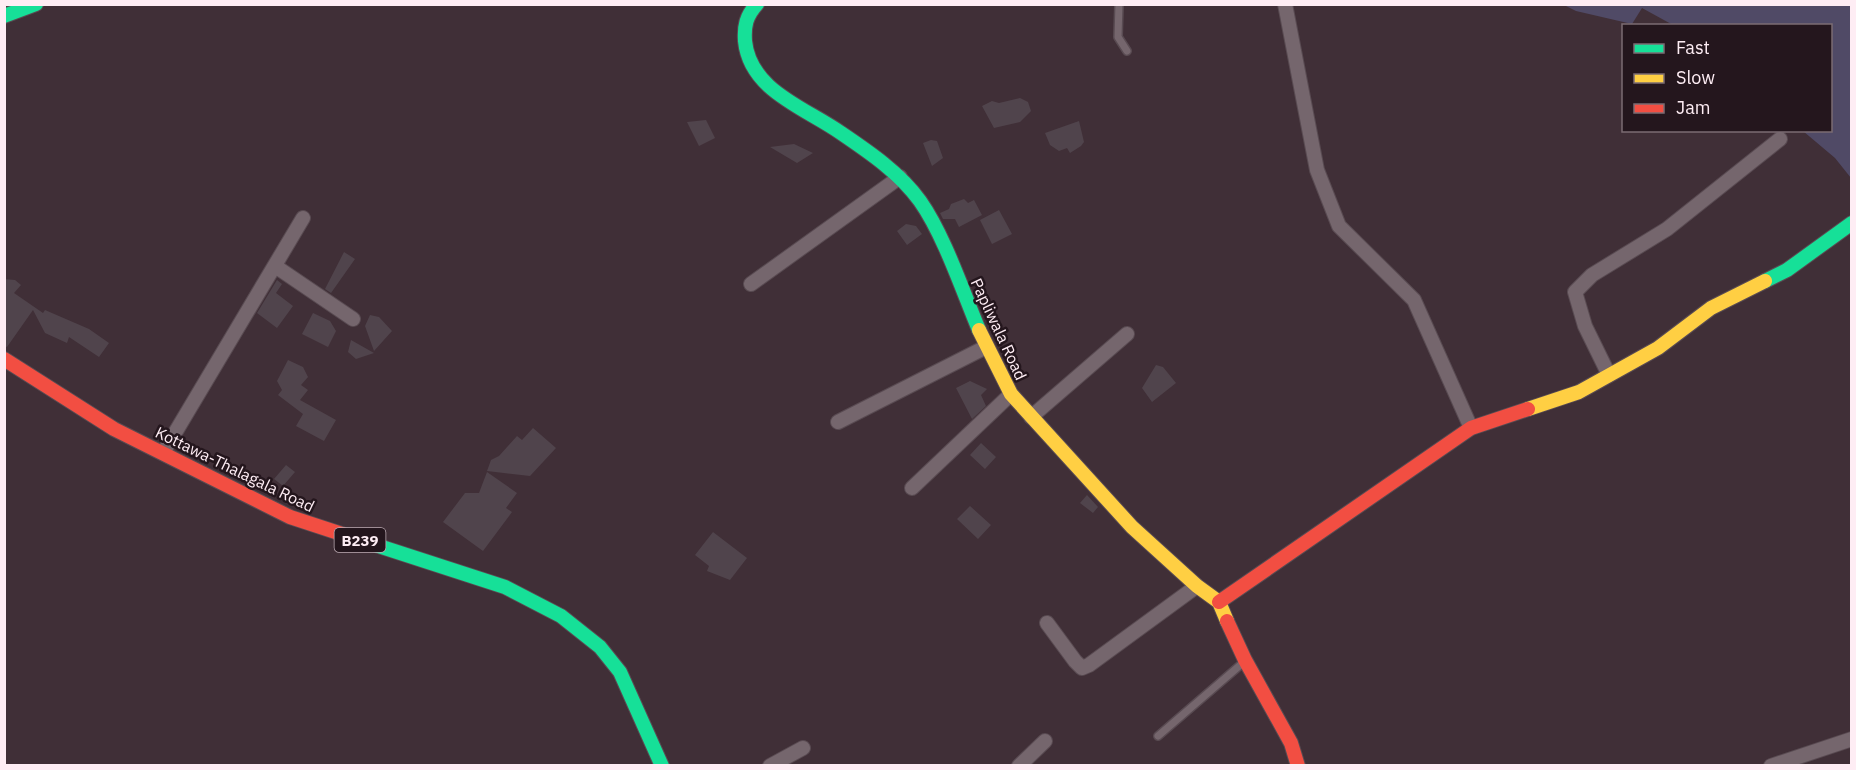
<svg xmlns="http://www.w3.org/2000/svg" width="1856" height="770" font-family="'IBM Plex Sans',sans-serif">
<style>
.green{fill:#504a66}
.building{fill:#50444c}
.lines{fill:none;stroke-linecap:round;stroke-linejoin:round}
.lane-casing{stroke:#594b52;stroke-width:10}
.street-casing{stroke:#594b52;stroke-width:16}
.fast-casing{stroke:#594b52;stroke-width:16}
.slow-casing{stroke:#594b52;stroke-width:16}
.jam-casing{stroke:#594b52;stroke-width:16}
.lane{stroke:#75666d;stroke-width:7}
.street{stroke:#75666d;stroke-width:14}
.fast{stroke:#16e098;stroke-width:14}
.slow{stroke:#ffcf43;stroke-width:14}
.jam{stroke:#f24e42;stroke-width:14}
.labels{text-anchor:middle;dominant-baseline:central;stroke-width:5;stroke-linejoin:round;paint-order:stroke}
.shield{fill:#24161d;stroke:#bdacb4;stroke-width:1.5}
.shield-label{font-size:15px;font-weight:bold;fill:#feedf4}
.street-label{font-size:16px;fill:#feedf4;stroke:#24161d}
</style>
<rect width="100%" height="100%" fill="#402f37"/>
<!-- green -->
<path class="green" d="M 1564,5 L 1851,5 L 1851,178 L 1835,158 L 1803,131 L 1830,130 L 1830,26 L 1673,25 L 1642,8 L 1632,24 L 1576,11 Z"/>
<!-- building -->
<path class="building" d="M 1020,98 L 1028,102 L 1031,111 L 1020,122 L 994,128 L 982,106 L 992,101 L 999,103 Z
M 706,120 L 715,138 L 699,146 L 687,122 Z
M 1079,121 L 1084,142 L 1081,146 L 1070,153 L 1067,148 L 1059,151 L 1050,145 L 1045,133 Z
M 931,140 L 937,141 L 943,158 L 932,166 L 923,143 Z
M 794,144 L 813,153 L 797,163 L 770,147 Z
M 964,199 L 968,203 L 974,200 L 982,215 L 959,227 L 955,219 L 943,219 L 940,213 L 949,209 L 951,204 Z
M 999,210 L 1012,234 L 992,244 L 980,220 Z
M 906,224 L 916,226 L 922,234 L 907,245 L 897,231 Z
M 344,252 L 355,259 L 331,293 L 325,289 Z
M 4,279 L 15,280 L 21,285 L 14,293 L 43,313 L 45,310 L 89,329 L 109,343 L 99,357 L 69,337 L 67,343 L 45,333 L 33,310 L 7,347 L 4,346 Z
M 277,280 L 282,284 L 276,293 L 293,306 L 277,328 L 257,313 Z
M 313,313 L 330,321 L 336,331 L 328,347 L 302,334 Z
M 370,315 L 379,317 L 392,331 L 374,351 L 365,326 Z
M 351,340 L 374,353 L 356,359 L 348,352 Z
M 288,360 L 303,367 L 308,377 L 301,385 L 308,390 L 300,400 L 336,420 L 324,441 L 296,426 L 303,414 L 278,395 L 282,390 L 277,381 Z
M 1156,365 L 1163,367 L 1176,383 L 1152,402 L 1142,388 Z
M 970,381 L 987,389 L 981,395 L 986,406 L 972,419 L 956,388 Z
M 533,428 L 556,448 L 530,476 L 487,471 L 491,460 L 499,456 L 517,436 L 522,440 Z
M 981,443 L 996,457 L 985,469 L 970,455 Z
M 286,465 L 295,472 L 283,486 L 274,479 Z
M 487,472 L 517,493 L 506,508 L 512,512 L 483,551 L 443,522 L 465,493 L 479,493 Z
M 1087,495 L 1098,507 L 1093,513 L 1080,503 Z
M 970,506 L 991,525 L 978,539 L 957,519 Z
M 713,532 L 747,558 L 730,580 L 707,571 L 709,566 L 695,555 Z"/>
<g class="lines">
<defs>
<path id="lane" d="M 1119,4 L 1118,37 L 1127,51
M 1158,736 L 1245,661"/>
<path id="street" d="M 1285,4 L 1317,170 L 1339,226 L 1414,300 L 1471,428
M 275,266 L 353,319
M 751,284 L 900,177
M 1609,375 L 1585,326 L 1575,292 L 1592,275 L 1667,229 L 1780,139
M 1031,417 L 1127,334
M 838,422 L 986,347
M 163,453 L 303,218
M 912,488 L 1011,394
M 1047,623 L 1075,661 L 1082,668 L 1089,665 L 1197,586
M 770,766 L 803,748
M 1019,766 L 1045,741
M 1771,766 L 1852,739"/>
<path id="fast" d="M 757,4 C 746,16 744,26 745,41 C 750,91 806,108 841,133 C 869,152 900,173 920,201 C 944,235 963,292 979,330
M 4,16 L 36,4
M 1765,281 L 1787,270 L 1852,223
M 354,538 L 505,587 L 561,616 L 600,647 L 620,672 L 662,766"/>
<path id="slow" d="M 979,330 L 1011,394 L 1132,527 L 1197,586 L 1219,602 L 1227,621
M 1528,409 L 1579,392 L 1658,348 L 1711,308 L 1765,281"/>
<path id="jam" d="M 4,359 L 114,429 L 290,517 L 354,538
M 1219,602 L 1471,428 L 1528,409
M 1227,621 L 1245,660 L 1291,743 L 1298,766"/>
</defs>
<!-- lane casing -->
<use href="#lane" class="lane-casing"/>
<!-- street casing -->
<use href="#street" class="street-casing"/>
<!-- fast casing -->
<use href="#fast" class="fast-casing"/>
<!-- slow casing -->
<use href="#slow" class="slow-casing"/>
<!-- jam casing -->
<use href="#jam" class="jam-casing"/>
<!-- lane -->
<use href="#lane" class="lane"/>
<!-- street -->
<use href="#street" class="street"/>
<!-- fast -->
<use href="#fast" class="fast"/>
<!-- slow -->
<use href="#slow" class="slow"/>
<!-- jam -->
<use href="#jam" class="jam"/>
</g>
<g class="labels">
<!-- shield labels -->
<rect class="shield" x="334.5" y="528" width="51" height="24" rx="4.5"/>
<g class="shield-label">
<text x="360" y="540">B239</text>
</g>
<!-- street labels -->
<g class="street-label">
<text transform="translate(999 329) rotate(65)">Papliwala Road</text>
<text transform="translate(235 469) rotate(26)">Kottawa-Thalagala Road</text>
</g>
</g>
<!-- border -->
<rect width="1856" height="770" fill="none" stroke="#feedf4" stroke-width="12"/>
<!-- legend -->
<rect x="1622" y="24" width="210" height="108" fill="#24161d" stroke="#7b6c73" stroke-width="1.5"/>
<rect x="1634" y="44" width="30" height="9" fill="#16e098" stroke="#7b6c73" stroke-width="1.5"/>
<text x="1676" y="54" font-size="18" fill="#feedf4">Fast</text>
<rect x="1634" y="74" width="30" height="9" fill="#ffcf43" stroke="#7b6c73" stroke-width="1.5"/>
<text x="1676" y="84" font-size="18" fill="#feedf4">Slow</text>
<rect x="1634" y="104" width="30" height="9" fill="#f24e42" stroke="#7b6c73" stroke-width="1.5"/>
<text x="1676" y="114" font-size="18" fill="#feedf4">Jam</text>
</svg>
